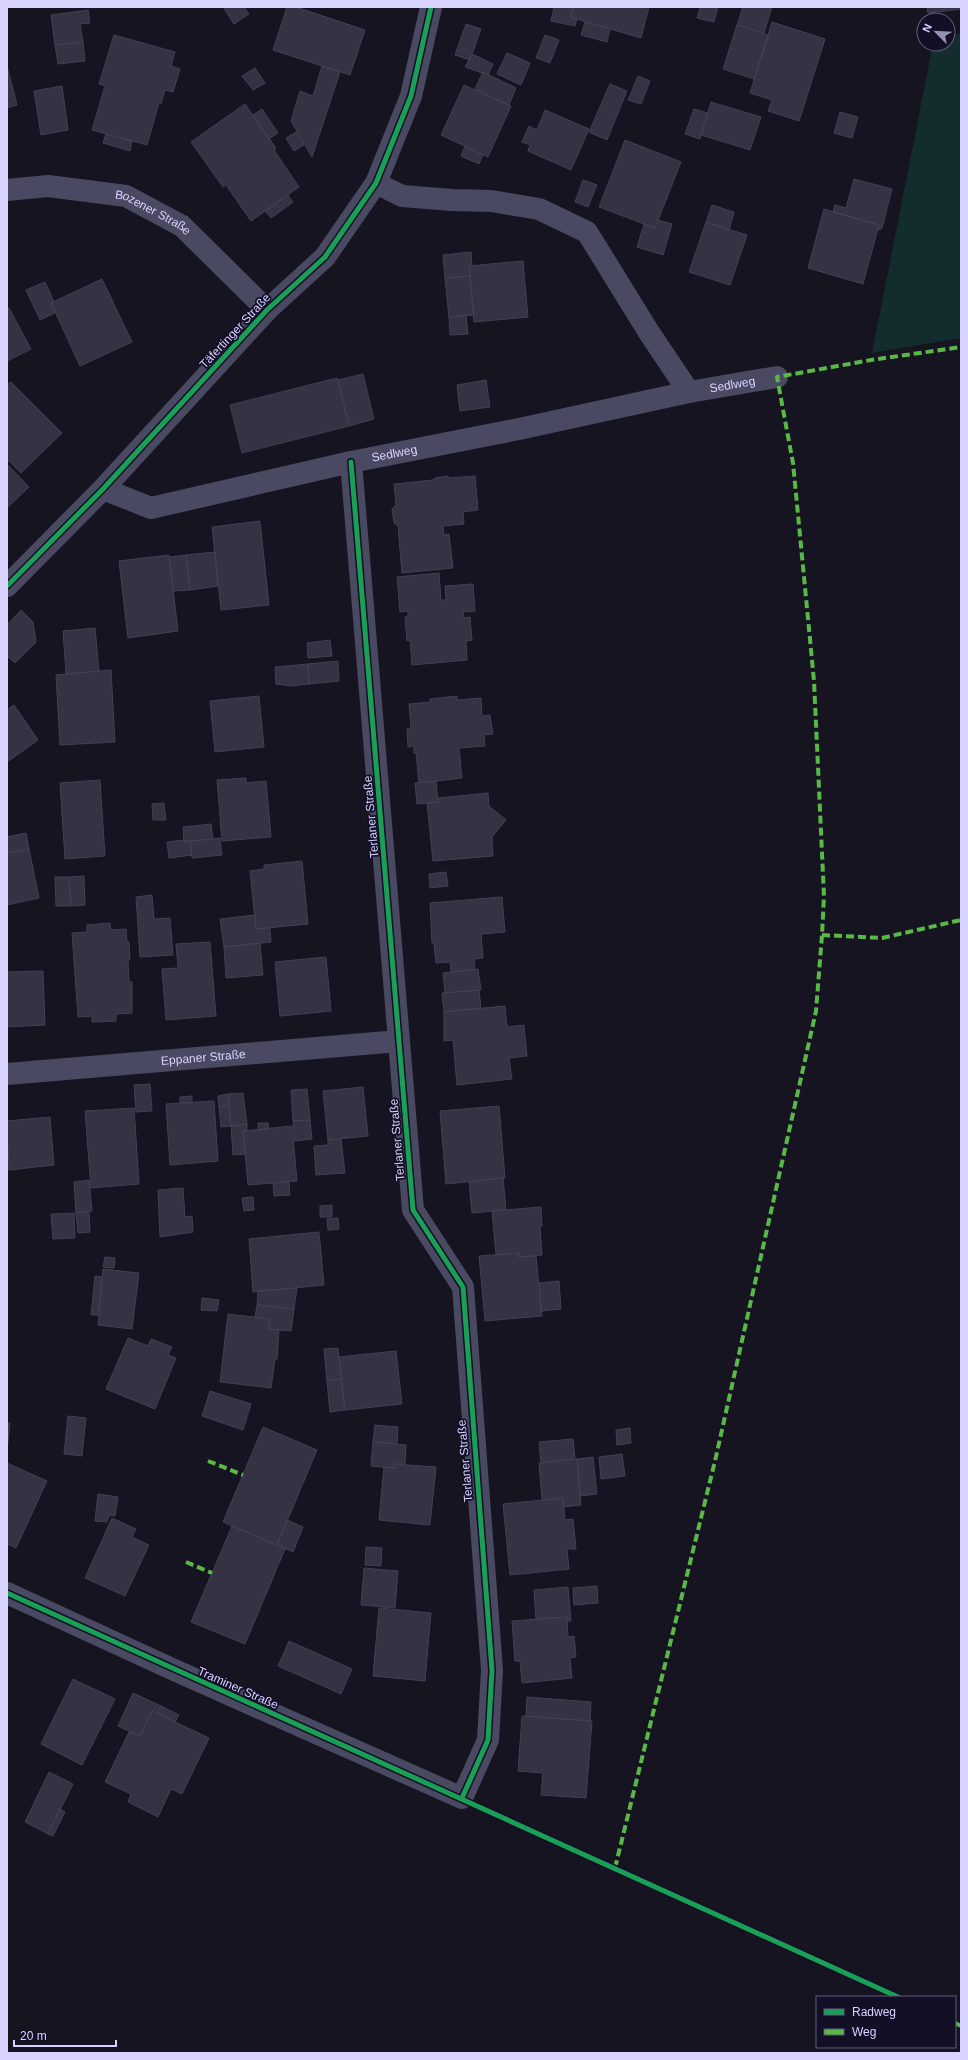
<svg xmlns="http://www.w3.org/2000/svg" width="968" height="2060" font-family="Helvetica,sans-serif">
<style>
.green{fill:#132c2d}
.building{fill:#343243;stroke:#433f54}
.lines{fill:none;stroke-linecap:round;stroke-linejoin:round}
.minor{stroke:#4a4962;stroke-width:22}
.quiet{stroke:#58b947;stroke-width:4;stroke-dasharray:8 4;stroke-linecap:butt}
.cycleway-casing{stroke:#130f26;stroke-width:8}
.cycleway{stroke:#1a9f57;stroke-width:5}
.labels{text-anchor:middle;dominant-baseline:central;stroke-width:3.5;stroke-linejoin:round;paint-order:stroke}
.street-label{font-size:12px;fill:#d9d4ff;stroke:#130f26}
</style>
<rect width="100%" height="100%" fill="#161421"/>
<!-- green -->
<path class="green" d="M 961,33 L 961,338 L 872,353 L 933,44 L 948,44 L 948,36 Z"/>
<!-- building -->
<path class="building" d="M 223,7 L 244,7 L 249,14 L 234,24 Z
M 287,7 L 296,7 L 365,30 L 350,75 L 273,50 Z
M 554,7 L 573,7 L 570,17 L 577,19 L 575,26 L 551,21 Z
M 573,7 L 649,7 L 641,38 L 570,17 Z
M 700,7 L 718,7 L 714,22 L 697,18 Z
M 743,7 L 772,7 L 764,33 L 737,25 Z
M 927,7 L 961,7 L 961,9 L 928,13 Z
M 88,10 L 90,23 L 80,24 L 83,42 L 55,45 L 51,15 Z
M 585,22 L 610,29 L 607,42 L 581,35 Z
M 772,22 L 825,39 L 799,121 L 768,111 L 772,100 L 750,93 Z
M 466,24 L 481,29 L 470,60 L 455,55 Z
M 737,25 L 769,35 L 754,79 L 723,69 Z
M 114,35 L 175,52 L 171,66 L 180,69 L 173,92 L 165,90 L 161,104 L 159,103 L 147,145 L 92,130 L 105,86 L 99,84 Z
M 545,35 L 559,40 L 550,63 L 536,58 Z
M 83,42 L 85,61 L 58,64 L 55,45 Z
M 507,53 L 530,63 L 521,85 L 497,74 Z
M 472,54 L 493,64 L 488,75 L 465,67 Z
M 7,66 L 17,105 L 7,108 Z
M 322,66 L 340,72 L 312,157 L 291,121 L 300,91 L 313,96 Z
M 255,68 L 265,83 L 253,90 L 242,76 Z
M 483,72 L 516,88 L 509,105 L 475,89 Z
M 638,76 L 650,81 L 641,104 L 628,100 Z
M 610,84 L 627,91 L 607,140 L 589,132 Z
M 464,85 L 511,106 L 488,157 L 441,135 Z
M 62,86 L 68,130 L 41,135 L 34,91 Z
M 711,102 L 761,117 L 750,150 L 701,135 Z
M 245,104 L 276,148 L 274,150 L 299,187 L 251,221 L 226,185 L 223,187 L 191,142 Z
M 262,109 L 278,133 L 269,139 L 253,115 Z
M 694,109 L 708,113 L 700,139 L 685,134 Z
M 545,110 L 589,129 L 571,170 L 528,151 L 530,145 L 522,142 L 529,126 L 537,130 Z
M 840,112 L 858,117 L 852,138 L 834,133 Z
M 296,132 L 304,145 L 294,151 L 286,138 Z
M 106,134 L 132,141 L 130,151 L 103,143 Z
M 625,140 L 681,162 L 655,228 L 599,207 Z
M 465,146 L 483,155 L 479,164 L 461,156 Z
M 854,179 L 892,189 L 882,228 L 877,231 L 879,225 L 833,212 L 835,205 L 846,208 Z
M 583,180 L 597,185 L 588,207 L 575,202 Z
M 288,195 L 293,202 L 271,218 L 265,211 Z
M 712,205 L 734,212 L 729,230 L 706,222 Z
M 824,209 L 879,225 L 863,284 L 808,268 Z
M 658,220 L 672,224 L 663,255 L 637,247 L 644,224 L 655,228 Z
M 706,222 L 747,235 L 730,285 L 689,272 Z
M 471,252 L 472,266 L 469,266 L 470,276 L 445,278 L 443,255 Z
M 523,261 L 528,317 L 474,322 L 469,266 Z
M 470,276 L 474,315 L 449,317 L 445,278 Z
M 102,279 L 132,342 L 80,366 L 51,303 Z
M 45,282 L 54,302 L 51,303 L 55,313 L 40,320 L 26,290 Z
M 9,308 L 31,349 L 7,361 L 7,309 Z
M 466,315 L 468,334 L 450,335 L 449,317 Z
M 363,374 L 374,419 L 349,426 L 338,380 Z
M 337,378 L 349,426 L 242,453 L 230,405 Z
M 486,380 L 490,407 L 460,411 L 457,385 Z
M 11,382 L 62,433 L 21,473 L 7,459 L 7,385 Z
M 7,464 L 29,487 L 7,508 Z
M 447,476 L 450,478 L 475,476 L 478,510 L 463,512 L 464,524 L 443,526 L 444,535 L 449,534 L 453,568 L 402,573 L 398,526 L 394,523 L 392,509 L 396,505 L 394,484 L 433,480 L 435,478 Z
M 260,521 L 269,605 L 221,610 L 212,527 Z
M 215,552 L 218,586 L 190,590 L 186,555 Z
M 169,555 L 178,631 L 128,638 L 119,561 Z
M 186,555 L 190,590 L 174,591 L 169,557 Z
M 439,573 L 441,600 L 446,600 L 445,586 L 473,584 L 475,611 L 463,612 L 464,618 L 470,617 L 472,640 L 466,641 L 467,660 L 412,665 L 410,640 L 407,641 L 405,617 L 408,617 L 408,611 L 400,612 L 397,577 Z
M 21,610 L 33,622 L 36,642 L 15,663 L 7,656 L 7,625 Z
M 95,628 L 99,671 L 66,674 L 63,631 Z
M 330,640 L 332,656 L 308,658 L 307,643 Z
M 338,661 L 339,681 L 309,684 L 308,664 Z
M 308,664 L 309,684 L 291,686 L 276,684 L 275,667 Z
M 111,670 L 115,742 L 60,745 L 56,675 Z
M 259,696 L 264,747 L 215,752 L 210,701 Z
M 457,696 L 457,700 L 481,698 L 482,716 L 490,715 L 493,734 L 484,735 L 485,746 L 459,748 L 462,778 L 419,783 L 416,753 L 414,753 L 414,746 L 408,747 L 407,729 L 411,729 L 409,704 L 430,702 L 430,699 Z
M 14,705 L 38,740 L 7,762 L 7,710 Z
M 246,778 L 246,783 L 266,781 L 271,837 L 222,841 L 217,780 Z
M 100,780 L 105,856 L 65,859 L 60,783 Z
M 436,781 L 438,802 L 417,804 L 415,783 Z
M 488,793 L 489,806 L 506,820 L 492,837 L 493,856 L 433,861 L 427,803 L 438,802 L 438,798 Z
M 164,803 L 166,820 L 153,820 L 152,804 Z
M 211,824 L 213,839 L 184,842 L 183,827 Z
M 26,833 L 29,849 L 7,853 L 7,837 Z
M 220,838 L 222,855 L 192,858 L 190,841 Z
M 183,840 L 190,841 L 192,855 L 169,858 L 167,842 Z
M 29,849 L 39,898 L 7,905 L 7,853 Z
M 302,861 L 308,924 L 256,929 L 250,871 L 264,869 L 264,865 Z
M 446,872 L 448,886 L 430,888 L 429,874 Z
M 84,876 L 85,905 L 71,906 L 69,877 Z
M 55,877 L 69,877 L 71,906 L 56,906 Z
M 152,895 L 154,919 L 170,918 L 173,955 L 140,957 L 136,897 Z
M 502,897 L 505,932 L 481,934 L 483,958 L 474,959 L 475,970 L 451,972 L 450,962 L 436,963 L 434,943 L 432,943 L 430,903 Z
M 255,915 L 256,929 L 270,928 L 271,942 L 224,947 L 220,919 Z
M 110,923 L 111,930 L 126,929 L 127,942 L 129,942 L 130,960 L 128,960 L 129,982 L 132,982 L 132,1013 L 116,1014 L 116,1021 L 92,1022 L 92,1016 L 78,1017 L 72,933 L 87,932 L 87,925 Z
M 210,942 L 216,1016 L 166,1020 L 162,969 L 178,968 L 176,944 Z
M 260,943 L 263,975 L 226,978 L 224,947 Z
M 326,957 L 331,1011 L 280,1016 L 275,962 Z
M 478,969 L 481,990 L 445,993 L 443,973 Z
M 43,971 L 45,1025 L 7,1027 L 7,972 Z
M 479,990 L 481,1008 L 444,1012 L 442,993 Z
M 505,1006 L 507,1027 L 524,1025 L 527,1056 L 509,1058 L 512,1079 L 457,1085 L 453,1040 L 444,1041 L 444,1012 Z
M 150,1084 L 152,1111 L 136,1112 L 134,1085 Z
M 363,1087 L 368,1136 L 328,1140 L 323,1091 Z
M 307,1089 L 310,1120 L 293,1121 L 291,1090 Z
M 243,1093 L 247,1124 L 231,1126 L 228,1094 Z
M 228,1094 L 229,1105 L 219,1107 L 218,1096 Z
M 192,1096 L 192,1103 L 180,1103 L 180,1097 Z
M 214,1101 L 218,1161 L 170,1165 L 166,1104 Z
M 229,1105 L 231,1126 L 221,1127 L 219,1107 Z
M 499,1106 L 505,1178 L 446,1184 L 440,1111 Z
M 134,1108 L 139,1184 L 91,1188 L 85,1111 Z
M 50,1117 L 54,1165 L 9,1170 L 7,1121 Z
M 310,1120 L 312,1139 L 295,1141 L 293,1121 Z
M 258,1123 L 268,1123 L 269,1129 L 258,1130 Z
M 247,1124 L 247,1131 L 243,1131 L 245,1154 L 233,1155 L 231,1126 Z
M 292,1126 L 297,1181 L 248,1185 L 243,1131 Z
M 341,1139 L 345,1173 L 316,1175 L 314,1146 L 328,1145 L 328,1140 Z
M 503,1178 L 506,1210 L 472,1213 L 469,1182 Z
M 89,1180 L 92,1211 L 76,1213 L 74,1182 Z
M 289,1182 L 290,1195 L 274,1196 L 273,1183 Z
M 183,1188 L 185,1217 L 192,1216 L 193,1232 L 160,1237 L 158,1190 Z
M 253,1197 L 254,1210 L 244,1211 L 242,1198 Z
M 332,1205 L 332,1217 L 320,1217 L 320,1206 Z
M 541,1207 L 542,1226 L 540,1226 L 542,1255 L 519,1257 L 519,1253 L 496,1255 L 492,1211 Z
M 89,1211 L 90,1232 L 78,1233 L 76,1213 Z
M 74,1213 L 75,1238 L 53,1239 L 51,1214 Z
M 338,1218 L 339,1229 L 328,1230 L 327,1219 Z
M 319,1232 L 324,1285 L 253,1292 L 249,1239 Z
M 519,1253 L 519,1257 L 536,1256 L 542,1316 L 485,1321 L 479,1256 Z
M 105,1257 L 115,1258 L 114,1268 L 103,1267 Z
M 103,1269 L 139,1273 L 132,1329 L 98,1325 Z
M 95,1276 L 102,1277 L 98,1315 L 91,1315 Z
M 559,1281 L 561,1309 L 541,1311 L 539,1283 Z
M 297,1288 L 294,1309 L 257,1305 L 258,1291 Z
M 202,1298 L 219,1300 L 217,1311 L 201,1310 Z
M 257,1305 L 294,1309 L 291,1331 L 269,1329 L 270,1319 L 255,1318 Z
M 228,1314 L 270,1319 L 269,1329 L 279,1330 L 277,1359 L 275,1359 L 271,1388 L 220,1382 Z
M 128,1338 L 148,1346 L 151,1339 L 172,1347 L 168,1355 L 176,1358 L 155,1409 L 106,1389 Z
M 338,1348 L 341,1379 L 327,1381 L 324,1349 Z
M 396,1351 L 402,1404 L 345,1410 L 339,1357 Z
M 341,1379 L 345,1410 L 330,1412 L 327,1381 Z
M 210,1391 L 251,1404 L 243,1430 L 202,1416 Z
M 68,1416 L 86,1418 L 82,1456 L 64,1454 Z
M 7,1423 L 10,1423 L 7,1451 Z
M 375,1425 L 398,1427 L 397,1444 L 373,1442 Z
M 263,1427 L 317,1450 L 277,1545 L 223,1522 Z
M 630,1428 L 631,1443 L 617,1445 L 616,1430 Z
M 573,1439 L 575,1459 L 541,1463 L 539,1442 Z
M 373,1442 L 406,1445 L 405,1464 L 394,1464 L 394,1468 L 371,1466 Z
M 622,1454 L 625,1476 L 601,1479 L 599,1457 Z
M 593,1457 L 597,1494 L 580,1496 L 577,1459 Z
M 577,1459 L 581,1505 L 563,1507 L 563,1498 L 542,1500 L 539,1463 Z
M 7,1463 L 47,1481 L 16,1548 L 7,1544 Z
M 394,1464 L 436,1467 L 430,1525 L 379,1520 L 384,1467 L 394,1468 Z
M 98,1494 L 118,1497 L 115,1516 L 109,1515 L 107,1522 L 95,1521 Z
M 563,1498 L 565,1520 L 573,1519 L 576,1549 L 567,1549 L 569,1569 L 510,1575 L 503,1504 Z
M 112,1518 L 136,1529 L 132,1537 L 149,1545 L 125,1596 L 85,1578 Z
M 287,1520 L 303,1527 L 293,1552 L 277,1545 Z
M 232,1526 L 285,1549 L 245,1644 L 191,1622 Z
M 366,1547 L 382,1548 L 381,1566 L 365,1565 Z
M 364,1568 L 398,1571 L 395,1608 L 361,1605 Z
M 597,1586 L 598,1603 L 574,1605 L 573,1588 Z
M 568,1587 L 571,1621 L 567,1621 L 567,1617 L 536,1619 L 534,1590 Z
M 379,1608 L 431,1613 L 425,1681 L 373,1676 Z
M 567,1617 L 568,1637 L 574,1636 L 576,1657 L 570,1658 L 572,1678 L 522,1683 L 520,1661 L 515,1661 L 512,1621 Z
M 289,1641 L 352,1669 L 341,1694 L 278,1666 Z
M 73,1679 L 115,1699 L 82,1765 L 41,1744 Z
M 133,1693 L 161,1706 L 157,1713 L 152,1711 L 140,1736 L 118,1726 Z
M 527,1697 L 591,1702 L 590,1721 L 526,1716 Z
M 161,1706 L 179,1715 L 175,1722 L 157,1713 Z
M 152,1711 L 209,1738 L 182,1794 L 171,1789 L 158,1817 L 128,1802 L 131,1794 L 105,1782 L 129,1732 L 140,1736 Z
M 522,1716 L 592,1721 L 586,1798 L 541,1795 L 543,1773 L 518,1771 Z
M 49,1772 L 73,1784 L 48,1834 L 25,1822 Z
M 60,1809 L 65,1812 L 53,1836 L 48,1834 Z"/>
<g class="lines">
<!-- minor -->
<g class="minor">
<path d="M 376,183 L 402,196 L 452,200 L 491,201 L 539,209 L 587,232 L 650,334 L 689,392"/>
<path id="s1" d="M 7,190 L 48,186 L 126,196 L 182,226 L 267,310"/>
<path id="s2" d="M 103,489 L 151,508 L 351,462 L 519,429 L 689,392 L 777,377"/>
<path d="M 7,586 L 103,489 L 267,310 L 325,257 L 376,183 L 411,96 L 431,7"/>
<path id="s3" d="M 7,1074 L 399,1041"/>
<path d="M 7,1593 L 172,1669 L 462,1798 L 488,1740 L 492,1670 L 463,1287 L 413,1210 L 351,462"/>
</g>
<!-- quiet -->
<path class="quiet" d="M 822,935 L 882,938 L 961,920
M 208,1461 L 243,1475
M 186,1562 L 212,1573
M 615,1868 L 715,1461 L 816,1011 L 822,935 L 824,896 L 814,681 L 793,463 L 777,377 L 871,360 L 961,347
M 955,2023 L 961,2026"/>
<defs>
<path id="cycleway" d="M 351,462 L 413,1210 L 463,1287 L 492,1670 L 488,1740 L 462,1798
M 7,586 L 103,489 L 267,310 L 325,257 L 376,183 L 411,96 L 431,7
M 7,1593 L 898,1997"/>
</defs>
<!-- cycleway casing -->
<use href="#cycleway" class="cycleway-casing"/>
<!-- cycleway -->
<use href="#cycleway" class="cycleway"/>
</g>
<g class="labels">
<!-- street labels -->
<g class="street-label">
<text stroke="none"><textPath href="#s1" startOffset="151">Bozener Straße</textPath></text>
<text transform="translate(235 331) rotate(-47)">Täfertinger Straße</text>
<text stroke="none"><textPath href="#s2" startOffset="646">Sedlweg</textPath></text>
<text stroke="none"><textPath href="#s2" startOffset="301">Sedlweg</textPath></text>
<text transform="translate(371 817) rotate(-95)">Terlaner Straße</text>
<text stroke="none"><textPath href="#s3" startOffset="197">Eppaner Straße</textPath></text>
<text transform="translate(397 1140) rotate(-95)">Terlaner Straße</text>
<text transform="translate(465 1461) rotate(-95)">Terlaner Straße</text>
<text transform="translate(238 1688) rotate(24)">Traminer Straße</text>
</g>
</g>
<!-- border -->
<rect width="968" height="2060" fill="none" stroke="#d9d4ff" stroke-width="16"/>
<!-- legend -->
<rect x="816" y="1996" width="140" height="52" fill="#130f26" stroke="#625e7d"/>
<rect x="824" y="2009" width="20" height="6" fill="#1a9f57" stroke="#625e7d"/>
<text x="852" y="2016" font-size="12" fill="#d9d4ff">Radweg</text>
<rect x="824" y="2029" width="20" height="6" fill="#58b947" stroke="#625e7d"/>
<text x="852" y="2036" font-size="12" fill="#d9d4ff">Weg</text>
<!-- north arrow -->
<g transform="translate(936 32) rotate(294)"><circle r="19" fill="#130f26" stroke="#625e7d"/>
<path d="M0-3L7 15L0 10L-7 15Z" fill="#9591b1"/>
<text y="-6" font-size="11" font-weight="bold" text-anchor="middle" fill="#d9d4ff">N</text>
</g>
<!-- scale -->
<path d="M14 2040v6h102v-6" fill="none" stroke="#d9d4ff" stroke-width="2"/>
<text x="20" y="2040" font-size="12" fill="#d9d4ff" stroke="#130f26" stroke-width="3" paint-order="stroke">20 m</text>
</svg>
